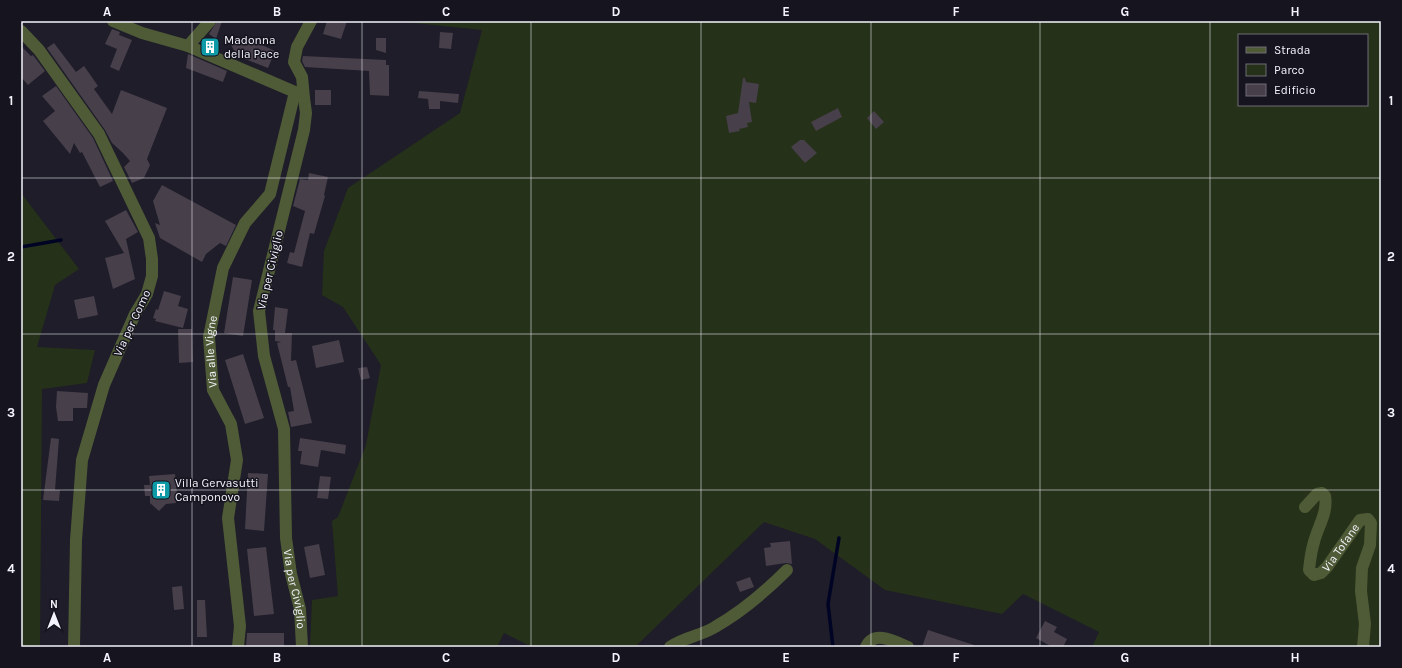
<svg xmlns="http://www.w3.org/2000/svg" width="1402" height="668" font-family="Karla,sans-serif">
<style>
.green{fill:#263119;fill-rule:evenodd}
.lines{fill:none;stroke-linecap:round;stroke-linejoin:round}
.stream{stroke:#000424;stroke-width:3.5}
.building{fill:#473f4a}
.minor{stroke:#4f5b36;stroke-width:12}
.tertiary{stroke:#4f5b36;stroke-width:12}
.grid{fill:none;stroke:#f3f3fb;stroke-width:1;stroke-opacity:0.55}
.labels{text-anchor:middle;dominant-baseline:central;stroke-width:3;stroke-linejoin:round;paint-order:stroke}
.poi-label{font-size:12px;fill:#f3f3fb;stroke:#15141f;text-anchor:start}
.street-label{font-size:12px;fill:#f3f3fb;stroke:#15141f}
.neatline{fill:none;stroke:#f3f3fb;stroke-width:1.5}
.grid-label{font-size:13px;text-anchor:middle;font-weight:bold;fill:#f3f3fb}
</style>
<rect width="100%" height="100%" fill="#1e1d29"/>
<!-- green -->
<path class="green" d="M 395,21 L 1381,21 L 1381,647 L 1092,647 L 1099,632 L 1023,594 L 1002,614 L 885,590 L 815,539 L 764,522 L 635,647 L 532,647 L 504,633 L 497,647 L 310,647 L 312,600 L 338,596 L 332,521 L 338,517 L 366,445 L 381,365 L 343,307 L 322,295 L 324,251 L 348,188 L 460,113 L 482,30 ZM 1239,35 L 1367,35 L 1367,105 L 1239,105 Z
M 21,193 L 79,269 L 55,285 L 37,347 L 95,350 L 87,383 L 42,389 L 40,647 L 21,647 Z"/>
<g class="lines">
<!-- stream -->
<path class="stream" d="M 21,247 L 61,240
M 833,647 L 828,604 L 839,538"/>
</g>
<!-- building -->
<path class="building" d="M 217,21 L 222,21 L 216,39 L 209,34 Z
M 327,21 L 347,21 L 341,39 L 323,34 Z
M 112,29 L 120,32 L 119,35 L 132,40 L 119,71 L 110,67 L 117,49 L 105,44 Z
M 440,32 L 453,33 L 451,49 L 439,48 Z
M 245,37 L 275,51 L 268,68 L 237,56 L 230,43 Z
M 376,38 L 386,38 L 386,53 L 376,50 Z
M 54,43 L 76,72 L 84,66 L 89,73 L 98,86 L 94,89 L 112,114 L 121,90 L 167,108 L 147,159 L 150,165 L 144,178 L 132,183 L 124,167 L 130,161 L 123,153 L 112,143 L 105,130 L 47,48 Z
M 21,46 L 31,56 L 33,55 L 45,71 L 28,85 L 21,77 Z
M 188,54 L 227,71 L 223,82 L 186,68 Z
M 303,56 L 386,60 L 386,65 L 389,65 L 389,96 L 370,95 L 369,71 L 305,67 L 302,61 Z
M 743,78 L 745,78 L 746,82 L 759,84 L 756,103 L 749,102 L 752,122 L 747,123 L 748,127 L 739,129 L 740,131 L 729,133 L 726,116 L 738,113 Z
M 56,86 L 93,138 L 113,181 L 100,187 L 82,152 L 80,153 L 74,143 L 70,154 L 43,121 L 55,111 L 42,96 Z
M 315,90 L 331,90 L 331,105 L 315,105 Z
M 419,91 L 459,94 L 458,103 L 440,101 L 440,109 L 429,109 L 428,99 L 418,98 Z
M 838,108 L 842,117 L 816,131 L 811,122 Z
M 874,111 L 884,122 L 876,129 L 867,118 Z
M 800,140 L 804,140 L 817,153 L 805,163 L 791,147 Z
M 309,173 L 328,177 L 324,195 L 325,196 L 314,234 L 310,233 L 302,267 L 287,263 L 290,252 L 294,253 L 305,211 L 293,206 L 300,179 L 308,180 Z
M 162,185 L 236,225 L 226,246 L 220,243 L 206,254 L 202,262 L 160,238 L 155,223 L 160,225 L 153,201 Z
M 126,210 L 138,232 L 126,239 L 135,279 L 113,289 L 105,258 L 124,253 L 105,221 Z
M 233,277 L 252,280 L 243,336 L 224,333 Z
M 164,291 L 181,296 L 178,306 L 188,309 L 183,328 L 155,321 L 156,319 L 153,318 L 156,309 L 158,310 Z
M 94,296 L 98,315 L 78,319 L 74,300 Z
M 275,307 L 288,309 L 285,333 L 292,333 L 291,361 L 296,360 L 312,423 L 291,427 L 288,412 L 294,411 L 290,387 L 288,387 L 277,343 L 281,342 L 275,341 L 275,330 L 273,330 Z
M 178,329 L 192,329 L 193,362 L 179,363 Z
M 339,340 L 344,362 L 316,368 L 312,346 Z
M 243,354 L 264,418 L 245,424 L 225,360 Z
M 367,367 L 370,378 L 361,380 L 358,368 Z
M 57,391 L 88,393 L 87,408 L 73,408 L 73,421 L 58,421 L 56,407 Z
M 51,438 L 59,439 L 55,490 L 60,490 L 59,501 L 43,500 Z
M 300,438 L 346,445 L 345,454 L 321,450 L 318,467 L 300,464 L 302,451 L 298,451 Z
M 248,473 L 268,474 L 264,531 L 245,529 Z
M 175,474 L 177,494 L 176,494 L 176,503 L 166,504 L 159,511 L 150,503 L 150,496 L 145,496 L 144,485 L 150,485 L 149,476 Z
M 320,476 L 331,477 L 328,499 L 317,498 Z
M 790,541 L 792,564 L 786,563 L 766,566 L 764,548 L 771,547 L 770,543 Z
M 319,544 L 325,575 L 310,578 L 304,547 Z
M 266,547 L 274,614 L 254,616 L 247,549 Z
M 750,577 L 754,587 L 740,592 L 736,582 Z
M 182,586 L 184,609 L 174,610 L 172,587 Z
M 197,600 L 205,600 L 207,637 L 197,637 Z
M 1045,621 L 1057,627 L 1054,632 L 1067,639 L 1063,647 L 1052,647 L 1036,638 Z
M 928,630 L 974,645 L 974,647 L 922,647 Z
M 247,633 L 284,633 L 284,647 L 246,647 Z"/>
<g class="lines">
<!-- minor -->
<g class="minor">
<path id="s1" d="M 113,21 L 142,33 L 188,46 L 295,92 L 304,98 L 306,113 L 304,130 L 259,311 L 264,356 L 284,429 L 286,538 L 291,574 L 300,609 L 302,647"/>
<path d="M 188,46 L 210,21"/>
<path d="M 304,98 L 302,77 L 294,62 L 297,47 L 311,21"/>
<path id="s2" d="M 1305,507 L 1317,494 L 1322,493 L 1325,496 C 1328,513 1318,526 1314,542 C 1311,551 1310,561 1309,570 L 1314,575 L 1321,573 L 1327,567 L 1360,520 L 1368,519 L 1371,523 L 1370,545 L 1362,568 L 1361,591 L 1365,624 L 1363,647"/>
<path id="s3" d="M 238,647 L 240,626 L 228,518 L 237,460 L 231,424 L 213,390 L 209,337 L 223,268 L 245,223 L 270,194 L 295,92"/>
<path d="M 670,647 C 684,637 701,636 715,627 C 741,612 766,591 787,570"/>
<path d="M 866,647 C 874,629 896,642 908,647"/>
</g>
<!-- tertiary -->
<path class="tertiary" d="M 21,31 L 39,50 L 99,134 L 149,238 L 152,259 L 152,276 L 147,294 L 135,314 L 104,385 L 82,460 L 76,540 L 74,647"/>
</g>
<!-- grid -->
<path class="grid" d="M 192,21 L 192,647M 362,21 L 362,647M 531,21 L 531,647M 701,21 L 701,647M 871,21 L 871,647M 1040,21 L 1040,647M 1210,21 L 1210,647M 21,178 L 1381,178M 21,334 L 1381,334M 21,490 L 1381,490"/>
<!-- icons -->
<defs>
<symbol id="building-square" viewBox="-11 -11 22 22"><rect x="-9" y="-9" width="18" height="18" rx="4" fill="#0f9aa8" stroke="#15141f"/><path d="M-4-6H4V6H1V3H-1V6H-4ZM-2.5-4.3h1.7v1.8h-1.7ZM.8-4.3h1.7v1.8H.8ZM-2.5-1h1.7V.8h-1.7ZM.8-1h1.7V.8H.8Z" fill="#fff"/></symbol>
</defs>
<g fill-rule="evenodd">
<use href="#building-square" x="199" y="36" width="22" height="22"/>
<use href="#building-square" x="150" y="479" width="22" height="22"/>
</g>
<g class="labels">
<!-- poi labels -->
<g class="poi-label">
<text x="224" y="40">Madonna<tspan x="224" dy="14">della Pace</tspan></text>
<text x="175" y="483">Villa Gervasutti<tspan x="175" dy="14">Camponovo</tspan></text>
</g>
<!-- street labels -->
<g class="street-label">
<text transform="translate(270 270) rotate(-77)">Via per Civiglio</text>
<text transform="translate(132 323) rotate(-65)">Via per Como</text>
<text stroke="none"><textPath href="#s3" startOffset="302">Via alle Vigne</textPath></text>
<text stroke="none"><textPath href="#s2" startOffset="150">Via Tofane</textPath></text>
<text stroke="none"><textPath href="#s1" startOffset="707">Via per Civiglio</textPath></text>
</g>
</g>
<!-- border -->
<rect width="1402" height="668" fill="none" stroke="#15141f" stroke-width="44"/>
<!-- legend -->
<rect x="1238" y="34" width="130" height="72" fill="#15141f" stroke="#6e6d77"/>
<rect x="1246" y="47" width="20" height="6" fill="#4f5b36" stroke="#6e6d77"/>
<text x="1274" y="54" font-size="12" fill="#f3f3fb">Strada</text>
<rect x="1246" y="64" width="20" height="12" fill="#263119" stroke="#6e6d77"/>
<text x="1274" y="74" font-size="12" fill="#f3f3fb">Parco</text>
<rect x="1246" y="84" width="20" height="12" fill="#473f4a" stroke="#6e6d77"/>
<text x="1274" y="94" font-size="12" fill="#f3f3fb">Edificio</text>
<!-- north arrow -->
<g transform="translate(54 614)" stroke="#15141f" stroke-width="3" paint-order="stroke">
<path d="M0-3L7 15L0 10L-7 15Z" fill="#f3f3fb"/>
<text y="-6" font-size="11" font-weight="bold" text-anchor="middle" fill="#f3f3fb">N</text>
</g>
<rect x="22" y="22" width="1358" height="624" class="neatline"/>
<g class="grid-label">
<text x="107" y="16">A</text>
<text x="277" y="16">B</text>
<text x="446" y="16">C</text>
<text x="616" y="16">D</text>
<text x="786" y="16">E</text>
<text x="956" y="16">F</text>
<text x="1125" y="16">G</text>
<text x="1295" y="16">H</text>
<text x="11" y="105">1</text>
<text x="1391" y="105">1</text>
<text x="11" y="261">2</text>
<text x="1391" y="261">2</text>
<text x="11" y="417">3</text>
<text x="1391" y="417">3</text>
<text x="11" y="573">4</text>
<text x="1391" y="573">4</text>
<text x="107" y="662">A</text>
<text x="277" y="662">B</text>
<text x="446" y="662">C</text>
<text x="616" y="662">D</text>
<text x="786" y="662">E</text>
<text x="956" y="662">F</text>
<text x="1125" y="662">G</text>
<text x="1295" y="662">H</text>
</g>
</svg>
